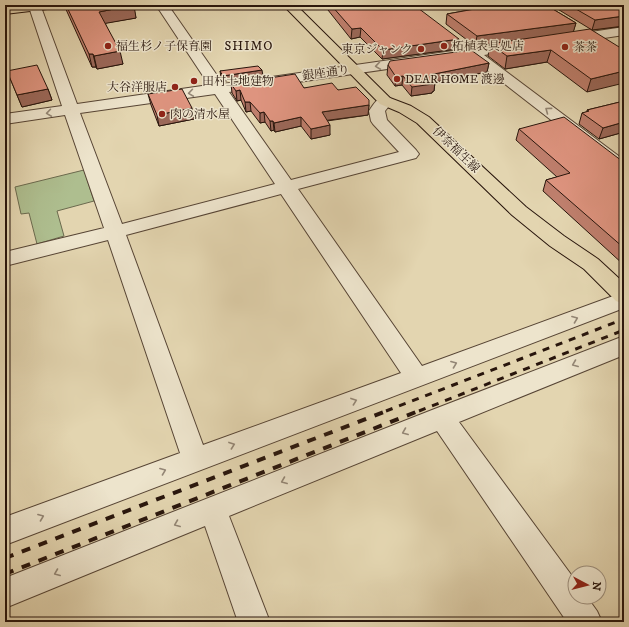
<svg xmlns="http://www.w3.org/2000/svg" width="629" height="627" font-family="'IM FELL DW Pica','Noto Serif JP',serif">
<style>
.green{fill:#aebe8f;stroke:#6b6a4e}
.lines{fill:none;stroke-linecap:round;stroke-linejoin:round}
.minor-casing{stroke:#574535;stroke-width:2}
.major-casing{stroke:#28150c;stroke-width:2}
.minor{fill:#ede4cc;fill-rule:evenodd}
.major{fill:#e3d5b0;fill-rule:evenodd}
.rail-far1{stroke:#28150c;stroke-width:3;stroke-dasharray:7 7;stroke-linecap:butt}
.rail{stroke:#28150c;stroke-width:4;stroke-dasharray:9 9;stroke-linecap:butt}
.wall{fill:#bf7f6d;stroke:#28150c}
.shaded-wall{fill:#9b6859;stroke:#28150c}
.building{fill:#de947f;stroke:#28150c}
.oneway{stroke:#948776}
.poi-dot{fill:#8f2418;stroke:#ede4cc;stroke-width:1.5}
.labels{text-anchor:middle;dominant-baseline:central;stroke-width:3;stroke-linejoin:round;paint-order:stroke}
.far-poi-label{font-size:12px;fill:#28150c;stroke:#ede4cc;text-anchor:start}
.far-street-label{font-size:12px;fill:#28150c;stroke:#ede4cc}
.far-quarter-label{font-size:13px;letter-spacing:1px;fill:#28150c;stroke:#ede4cc}
</style>
<rect width="100%" height="100%" fill="#e3d5b0"/>
<filter id="stains"><feTurbulence type="fractalNoise" baseFrequency=".005" numOctaves="4"/><feColorMatrix values="0 0 0 0 .2 0 0 0 0 .09 0 0 0 0 .02 0 0 0 .5 -.17"/></filter>
<radialGradient id="worn" r=".72"><stop offset=".6" stop-color="#630" stop-opacity="0"/><stop offset="1" stop-color="#630" stop-opacity=".3"/></radialGradient>
<!-- green -->
<path class="green" d="M 84,170 L 94,201 L 57,211 L 64,236 L 37,244 L 29,213 L 21,214 L 15,187 Z"/>
<g class="lines">
<defs>
<path id="minor" d="M 30,5 L 40,5 L 41,7 L 77,104 L 209,85 L 156,5 L 168,5 L 223,84 L 460,50 L 458,47 L 460,44 L 465,43 L 475,48 L 519,42 L 524,43 L 526,46 L 524,49 L 484,55 L 624,160 L 624,173 L 618,172 L 470,57 L 229,92 L 291,180 L 399,152 L 373,124 L 371,121 L 369,111 C 375,102 379,95 390,98 L 393,101 L 385,111 L 387,120 L 416,150 L 419,154 L 416,158 L 298,189 L 422,366 L 624,292 L 624,308 L 5,545 L 5,517 L 180,453 L 108,240 L 5,266 L 5,252 L 104,228 L 65,115 L 5,124 L 5,114 L 62,106 L 29,7 ZM 215,94 L 275,184 L 122,224 L 80,113 ZM 281,194 L 401,373 L 203,445 L 126,235 Z
M 624,27 L 624,35 L 571,43 L 566,42 L 564,39 L 566,36 L 571,35 Z
M 624,336 L 624,355 L 459,422 L 575,580 L 575,597 L 587,597 L 597,611 L 602,622 L 567,622 L 437,431 L 229,516 L 270,622 L 238,622 L 205,526 L 5,608 L 5,578 L 432,410 Z"/>
<path id="major" d="M 16,5 L 53,5 L 51,8 L 47,9 L 5,14 L 5,6 Z
M 283,5 L 296,5 L 390,98 L 411,106 L 429,117 L 526,207 L 564,236 L 598,259 L 624,283 L 624,304 L 616,301 L 584,269 L 550,246 L 512,215 L 417,123 L 399,112 L 380,104 Z"/>
</defs>
<!-- minor casing -->
<use href="#minor" class="minor-casing"/>
<!-- major casing -->
<use href="#major" class="major-casing"/>
<!-- minor -->
<use href="#minor" class="minor"/>
<!-- major -->
<use href="#major" class="major"/>
<!-- rail-far1 -->
<path class="rail-far1" d="M 386,411 L 624,319
M 419,411 L 624,330"/>
<!-- rail -->
<path class="rail" d="M 5,558 L 389,410
M 5,574 L 421,410"/>
</g>
<!-- wall -->
<path class="wall" d="M 64,5 L 133,5 L 136,18 L 105,23 L 123,64 L 97,69 L 96,67 L 92,67 Z
M 324,5 L 414,5 L 457,49 L 382,59 L 360,37 L 351,39 Z
M 496,5 L 546,5 L 576,23 L 573,32 L 623,49 L 587,92 L 547,62 L 505,69 L 488,56 L 490,44 L 475,46 L 446,24 L 447,14 Z
M 551,5 L 624,5 L 624,26 L 592,30 Z
M 489,63 L 487,72 L 435,82 L 434,91 L 432,92 L 432,93 L 411,96 L 402,85 L 395,86 L 387,75 L 388,65 Z
M 7,71 L 48,89 L 52,100 L 22,107 Z
M 220,71 L 263,76 L 224,81 L 221,77 Z
M 231,84 L 338,90 L 369,105 L 368,115 L 327,121 L 330,135 L 311,139 L 301,126 L 275,132 L 274,130 L 271,131 L 265,122 L 260,123 L 251,111 L 246,112 L 241,100 L 237,101 L 232,93 Z
M 148,94 L 194,119 L 159,126 L 151,105 Z
M 624,101 L 624,132 L 599,139 L 579,124 L 582,113 L 587,112 L 587,110 Z
M 519,129 L 624,162 L 624,265 L 543,191 L 546,180 L 557,177 L 516,140 Z"/>
<!-- shaded-wall -->
<path class="shaded-wall" d="M 134,5 L 136,18 L 102,24 L 99,12 Z
M 624,16 L 624,26 L 592,30 L 595,20 Z
M 576,23 L 573,33 L 490,44 L 475,46 L 477,36 Z
M 361,28 L 360,37 L 351,39 L 352,29 Z
M 459,39 L 457,49 L 382,59 L 383,50 Z
M 551,50 L 547,62 L 505,69 L 507,56 Z
M 120,51 L 123,64 L 97,69 L 94,56 Z
M 89,54 L 93,54 L 96,67 L 92,67 Z
M 489,63 L 487,72 L 435,82 L 434,91 L 432,92 L 432,93 L 411,96 L 412,87 L 429,75 Z
M 262,70 L 263,76 L 224,81 L 223,76 Z
M 624,71 L 624,83 L 587,92 L 591,79 Z
M 403,76 L 402,85 L 395,86 L 396,77 Z
M 48,89 L 52,100 L 22,107 L 17,95 Z
M 240,90 L 241,100 L 237,101 L 236,91 Z
M 245,102 L 250,102 L 251,111 L 246,112 Z
M 369,105 L 368,115 L 322,121 L 322,112 Z
M 192,108 L 194,119 L 159,126 L 157,115 Z
M 264,112 L 265,122 L 260,123 L 260,113 Z
M 301,117 L 301,126 L 275,132 L 274,123 Z
M 270,121 L 273,121 L 274,130 L 271,131 Z
M 624,122 L 624,132 L 599,139 L 603,128 Z
M 330,125 L 330,135 L 311,139 L 311,129 Z"/>
<!-- building -->
<path class="building" d="M 66,5 L 134,5 L 99,12 L 120,51 L 94,56 L 93,54 L 89,54 Z
M 331,5 L 414,5 L 459,39 L 383,50 L 361,28 L 352,29 Z
M 497,5 L 546,5 L 576,23 L 477,36 L 447,14 Z
M 569,5 L 624,5 L 624,16 L 595,20 Z
M 590,29 L 624,50 L 624,71 L 591,79 L 551,50 L 507,56 L 490,44 Z
M 471,50 L 489,63 L 429,75 L 435,82 L 432,83 L 433,84 L 412,87 L 403,76 L 396,77 L 388,65 L 390,61 Z
M 37,65 L 48,89 L 17,95 L 7,71 Z
M 258,66 L 262,70 L 223,76 L 220,71 Z
M 295,74 L 304,88 L 332,83 L 338,90 L 356,87 L 369,100 L 369,105 L 322,112 L 330,125 L 311,129 L 301,117 L 274,123 L 273,121 L 270,121 L 264,112 L 260,113 L 250,102 L 245,102 L 240,90 L 236,91 L 231,84 Z
M 182,89 L 192,108 L 157,115 L 148,94 Z
M 624,101 L 624,122 L 603,128 L 582,113 L 589,111 L 587,110 Z
M 564,117 L 622,161 L 624,162 L 624,248 L 546,180 L 570,173 L 519,129 Z"/>
<!-- one-way arrows -->
<defs><path id="oneway-chevron" d="M-2-3.5L2.5 0L-2 3.5" fill="none" stroke-width="1.6" stroke-linecap="round" stroke-linejoin="round"/></defs>
<g class="oneway">
<use href="#oneway-chevron" transform="translate(378 66) rotate(172)"/>
<use href="#oneway-chevron" transform="translate(191 93) rotate(172)"/>
<use href="#oneway-chevron" transform="translate(548 110) rotate(-143)"/>
<use href="#oneway-chevron" transform="translate(49 113) rotate(172)"/>
<use href="#oneway-chevron" transform="translate(575 319) rotate(-21)"/>
<use href="#oneway-chevron" transform="translate(454 364) rotate(-21)"/>
<use href="#oneway-chevron" transform="translate(575 364) rotate(158)"/>
<use href="#oneway-chevron" transform="translate(354 401) rotate(-20)"/>
<use href="#oneway-chevron" transform="translate(405 432) rotate(158)"/>
<use href="#oneway-chevron" transform="translate(232 445) rotate(-20)"/>
<use href="#oneway-chevron" transform="translate(163 471) rotate(-21)"/>
<use href="#oneway-chevron" transform="translate(284 481) rotate(158)"/>
<use href="#oneway-chevron" transform="translate(41 517) rotate(-21)"/>
<use href="#oneway-chevron" transform="translate(177 524) rotate(158)"/>
<use href="#oneway-chevron" transform="translate(57 573) rotate(158)"/>
</g>
<!-- markers -->
<g class="poi-dot">
<circle cx="108" cy="46" r="4"/>
<circle cx="444" cy="46" r="4"/>
<circle cx="565" cy="47" r="4"/>
<circle cx="421" cy="49" r="4"/>
<circle cx="397" cy="79" r="4"/>
<circle cx="194" cy="81" r="4"/>
<circle cx="175" cy="87" r="4"/>
<circle cx="162" cy="114" r="4"/>
</g>
<g class="labels">
<!-- far-poi labels -->
<g class="far-poi-label">
<text x="116" y="46">福生杉ノ子保育園</text>
<text x="452" y="46">柘植表具処店</text>
<text x="573" y="47">茶茶</text>
<text x="413" y="49" text-anchor="end">東京ジャンク</text>
<text x="405" y="79">DEAR HOME 渡邊</text>
<text x="202" y="81">田村土地建物</text>
<text x="167" y="87" text-anchor="end">大谷洋服店</text>
<text x="170" y="114">肉の清水屋</text>
</g>
<!-- far-street labels -->
<g class="far-street-label">
<text transform="translate(326 73) rotate(-8)">銀座通り</text>
<text transform="translate(456 150) rotate(44)">伊奈福生線</text>
</g>
<!-- far-quarter labels -->
<g class="far-quarter-label">
<text x="249" y="46">SHIMO</text>
</g>
</g>
<!-- margin -->
<rect width="629" height="627" fill="none" stroke="#e3d5b0" stroke-width="20"/>
<rect x="6" y="6" width="617" height="615" fill="none" stroke="#28150c" stroke-width="2"/>
<rect x="10" y="10" width="609" height="607" fill="none" stroke="#28150c"/>
<!-- north arrow -->
<g transform="translate(587 585) rotate(97)"><circle r="19" fill="#ede4cc" stroke="#9e917f"/>
<path d="M0-3L7 15L0 10L-7 15Z" fill="#8f2418"/>
<text y="-6" font-size="11" font-weight="bold" text-anchor="middle" fill="#28150c">N</text>
</g>
<rect width="100%" height="100%" filter="url(#stains)"/>
<rect width="100%" height="100%" fill="url(#worn)"/>
</svg>
